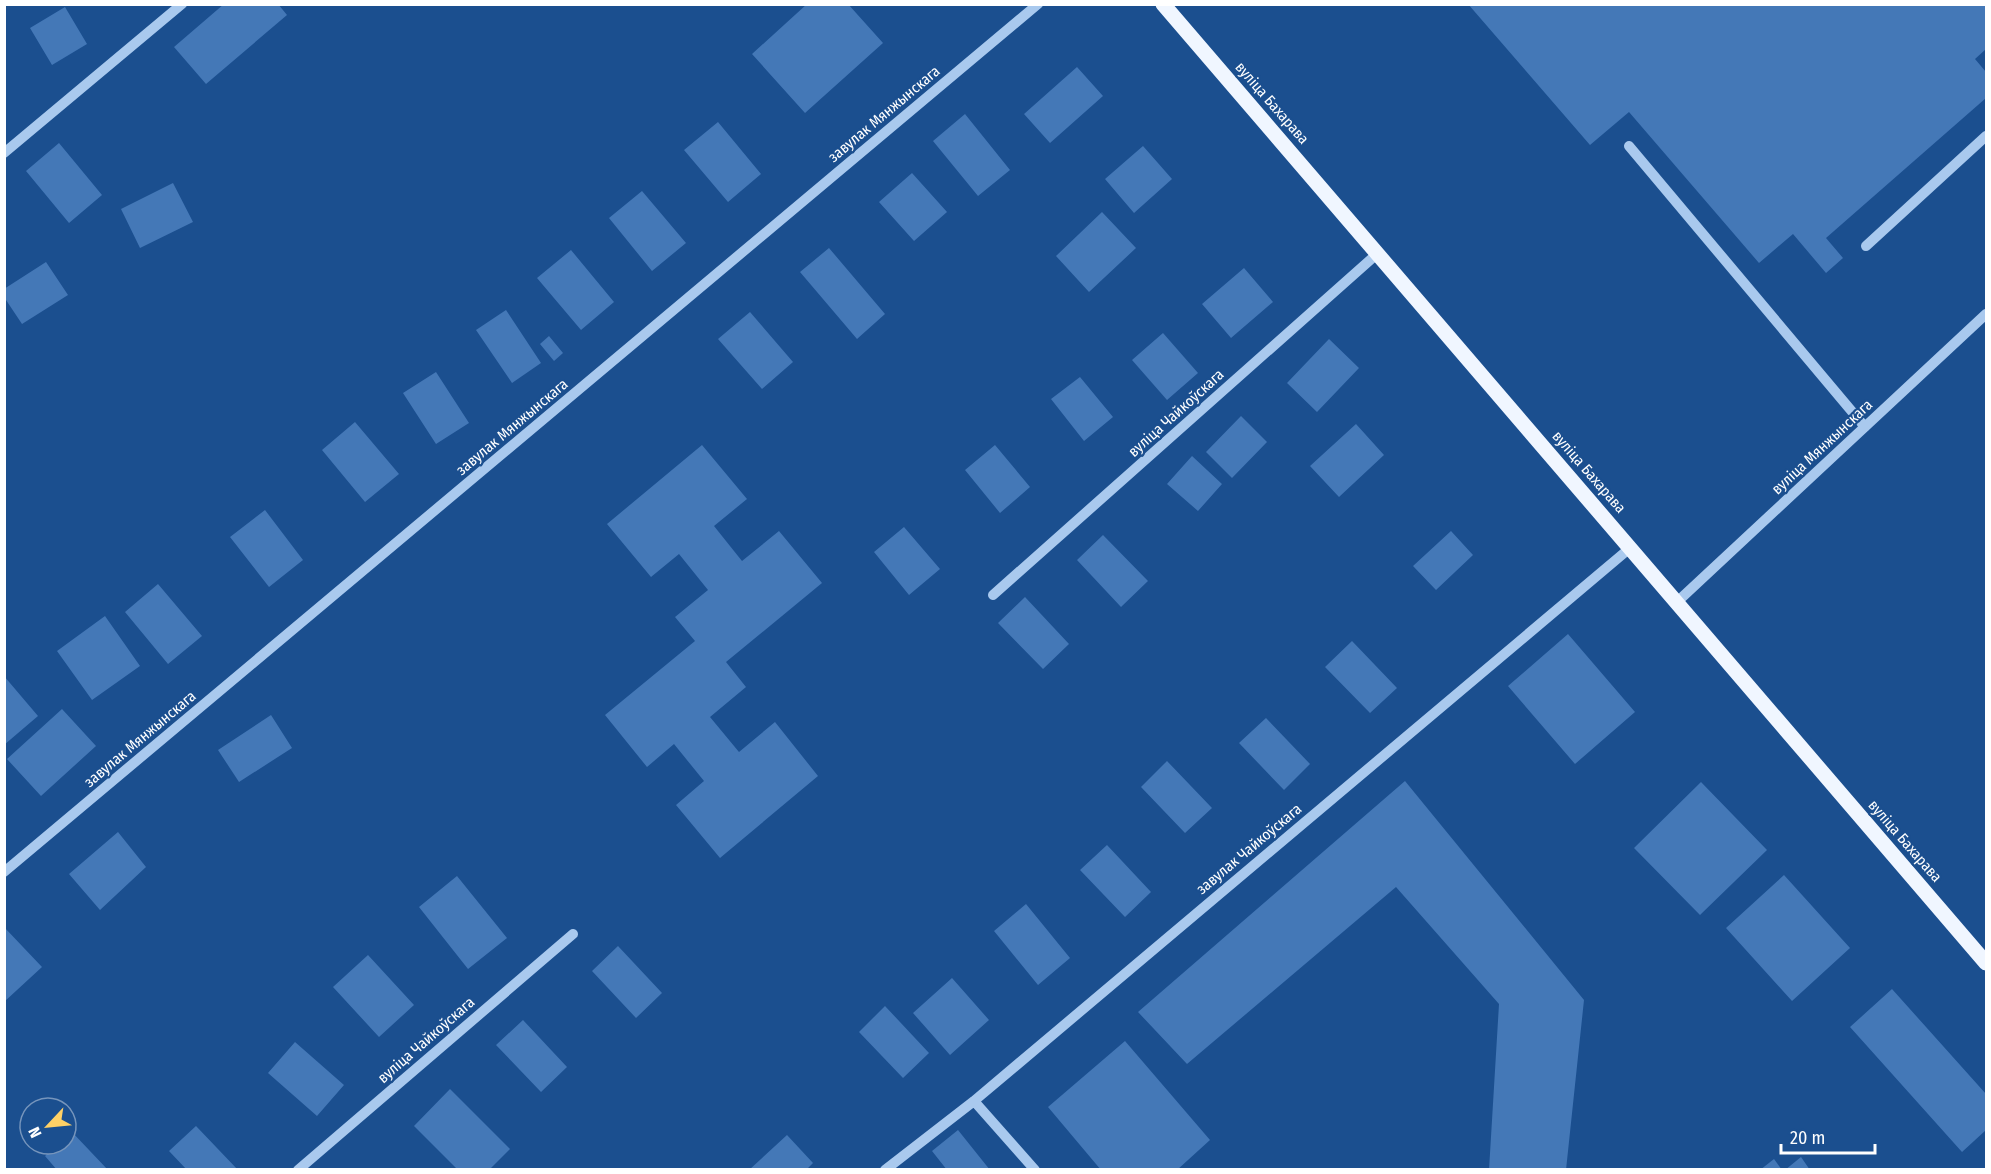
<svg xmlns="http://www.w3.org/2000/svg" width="1991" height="1174" font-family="'Fira Sans Condensed',sans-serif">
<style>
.building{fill:#4478b7}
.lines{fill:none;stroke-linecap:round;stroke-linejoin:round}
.minor{stroke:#a9c9ee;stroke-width:10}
.major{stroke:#f0f6ff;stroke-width:15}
.labels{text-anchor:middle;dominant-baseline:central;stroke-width:4.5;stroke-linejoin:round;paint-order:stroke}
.street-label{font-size:15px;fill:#fff;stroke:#1b4f8f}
</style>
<rect width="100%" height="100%" fill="#1b4f8f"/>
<!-- building -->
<path class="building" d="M 224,4 L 278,4 L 287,15 L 206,84 L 174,47 Z
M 807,4 L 848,4 L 883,43 L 805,113 L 752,54 Z
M 1468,4 L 1986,4 L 1986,49 L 1975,59 L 1986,72 L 1986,98 L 1826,238 L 1843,258 L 1826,273 L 1793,234 L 1759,263 L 1629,112 L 1590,145 Z
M 65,7 L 87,44 L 52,65 L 30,28 Z
M 1077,67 L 1103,96 L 1050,143 L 1024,114 Z
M 965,114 L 1010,170 L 978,196 L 933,141 Z
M 718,122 L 761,174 L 728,202 L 684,150 Z
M 59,143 L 102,195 L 69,223 L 26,171 Z
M 1143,146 L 1172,179 L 1134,213 L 1105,179 Z
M 912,173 L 947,212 L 914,241 L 879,202 Z
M 173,183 L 193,222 L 140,248 L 121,209 Z
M 642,191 L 686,243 L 652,271 L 609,218 Z
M 1102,212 L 1136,248 L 1089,292 L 1056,256 Z
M 829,248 L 885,314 L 857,339 L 800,272 Z
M 571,250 L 614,302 L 581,330 L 537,278 Z
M 46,262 L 68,295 L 22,324 L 4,297 L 4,289 Z
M 1244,268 L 1273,302 L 1231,338 L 1202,304 Z
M 506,310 L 541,363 L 512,383 L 476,330 Z
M 750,312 L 793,362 L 762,389 L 718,339 Z
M 1163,333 L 1198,373 L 1167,400 L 1132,360 Z
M 549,336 L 563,353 L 554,361 L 540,344 Z
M 1329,339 L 1359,368 L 1317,412 L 1287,383 Z
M 436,372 L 469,423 L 436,444 L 403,393 Z
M 1080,377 L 1113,417 L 1084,441 L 1051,399 Z
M 1241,416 L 1267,442 L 1232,478 L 1206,452 Z
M 355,422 L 399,474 L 365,502 L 322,450 Z
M 1356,424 L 1384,455 L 1339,497 L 1310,466 Z
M 702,445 L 747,499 L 714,526 L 742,561 L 779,531 L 822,583 L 726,662 L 746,687 L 710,717 L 739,752 L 775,722 L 818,776 L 720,858 L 676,805 L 704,781 L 674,744 L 647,767 L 605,715 L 695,641 L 675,617 L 708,590 L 679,554 L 651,577 L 607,524 Z
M 995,445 L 1030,487 L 1000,513 L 965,470 Z
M 1192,456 L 1222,484 L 1198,511 L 1167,484 Z
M 265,510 L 303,560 L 269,587 L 230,537 Z
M 904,527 L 940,569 L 909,595 L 874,552 Z
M 1451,531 L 1473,555 L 1436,590 L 1413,566 Z
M 1103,535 L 1148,581 L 1121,607 L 1077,560 Z
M 158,584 L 202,636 L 168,664 L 125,612 Z
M 1025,597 L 1069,644 L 1043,669 L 998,623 Z
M 105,616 L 140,666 L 92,700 L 57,651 Z
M 1568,634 L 1635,712 L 1575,764 L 1508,686 Z
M 1352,641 L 1397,688 L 1370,713 L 1325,667 Z
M 4,676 L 38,716 L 4,745 Z
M 62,709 L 96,746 L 41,796 L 7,759 Z
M 271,715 L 292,748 L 239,782 L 218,750 Z
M 1266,718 L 1310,764 L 1284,790 L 1239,743 Z
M 1167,761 L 1212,808 L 1185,833 L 1141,787 Z
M 1405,781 L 1584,1000 L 1566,1170 L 1489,1170 L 1499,1004 L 1396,887 L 1187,1064 L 1138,1012 Z
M 1701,782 L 1767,850 L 1700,915 L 1634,848 Z
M 118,832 L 146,867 L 100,910 L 69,874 Z
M 1107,845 L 1151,892 L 1125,917 L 1080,870 Z
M 1784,875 L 1850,948 L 1792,1001 L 1726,928 Z
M 457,876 L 507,938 L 468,969 L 419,907 Z
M 1026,904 L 1070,958 L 1038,985 L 994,931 Z
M 4,927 L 42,967 L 4,1002 Z
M 618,946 L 662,993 L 636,1018 L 592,971 Z
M 368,955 L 414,1005 L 379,1037 L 333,987 Z
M 952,978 L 989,1020 L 950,1055 L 913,1013 Z
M 1892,989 L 1986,1094 L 1986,1130 L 1962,1152 L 1850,1027 Z
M 885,1006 L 929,1053 L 903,1078 L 859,1032 Z
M 523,1020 L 567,1067 L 541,1092 L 496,1045 Z
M 1125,1041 L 1210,1140 L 1177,1170 L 1101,1170 L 1048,1107 Z
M 295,1042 L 344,1085 L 317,1116 L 268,1073 Z
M 450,1089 L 510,1149 L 489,1170 L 458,1170 L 414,1126 Z
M 196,1126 L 238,1170 L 187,1170 L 169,1151 Z
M 958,1130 L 990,1170 L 947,1170 L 932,1151 Z
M 71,1131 L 108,1170 L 57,1170 L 45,1156 L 57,1144 L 66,1144 L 66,1136 Z
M 787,1135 L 813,1163 L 806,1170 L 749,1170 Z
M 1801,1157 L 1810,1170 L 1785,1170 Z
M 1774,1159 L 1782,1170 L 1760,1170 Z"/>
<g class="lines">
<!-- minor -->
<path class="minor" d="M 1629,146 L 1865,427
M 4,153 L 182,4
M 1866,246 L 1986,136
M 993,595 L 1378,253
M 1677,602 L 1986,314
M 4,872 L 1038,4
M 974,1101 L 1035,1170
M 298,1170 L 573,934
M 885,1170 L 974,1101 L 1630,548"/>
<!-- major -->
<path class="major" d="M 1163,4 L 1986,963"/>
</g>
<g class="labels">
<!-- street labels -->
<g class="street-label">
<text transform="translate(1272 103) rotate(49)">вуліца Бахарава</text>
<text transform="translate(884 114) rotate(-40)">завулак Мянжынскага</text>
<text transform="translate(1176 413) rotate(-42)">вуліца Чайкоўскага</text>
<text transform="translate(512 427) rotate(-40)">завулак Мянжынскага</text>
<text transform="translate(1822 447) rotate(-43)">вуліца Мянжынскага</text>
<text transform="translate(1589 472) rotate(49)">вуліца Бахарава</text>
<text transform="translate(140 739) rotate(-40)">завулак Мянжынскага</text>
<text transform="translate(1905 841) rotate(49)">вуліца Бахарава</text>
<text transform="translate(1249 849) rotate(-40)">завулак Чайкоўскага</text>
<text transform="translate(426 1040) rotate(-41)">вуліца Чайкоўскага</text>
</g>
</g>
<!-- border -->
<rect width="1991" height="1174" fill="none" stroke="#ffffff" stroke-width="12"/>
<!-- north arrow -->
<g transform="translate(48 1126) rotate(244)"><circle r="28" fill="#1b4f8f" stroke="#7695bc" stroke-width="1.5"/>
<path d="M0-4.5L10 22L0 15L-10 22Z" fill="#ffd166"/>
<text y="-9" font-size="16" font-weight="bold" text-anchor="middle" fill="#ffffff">N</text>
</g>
<!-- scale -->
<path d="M1781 1144v9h94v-9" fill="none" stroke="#ffffff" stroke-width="3"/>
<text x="1790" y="1144" font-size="18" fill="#ffffff" stroke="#1b4f8f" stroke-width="4.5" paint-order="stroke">20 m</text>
</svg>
